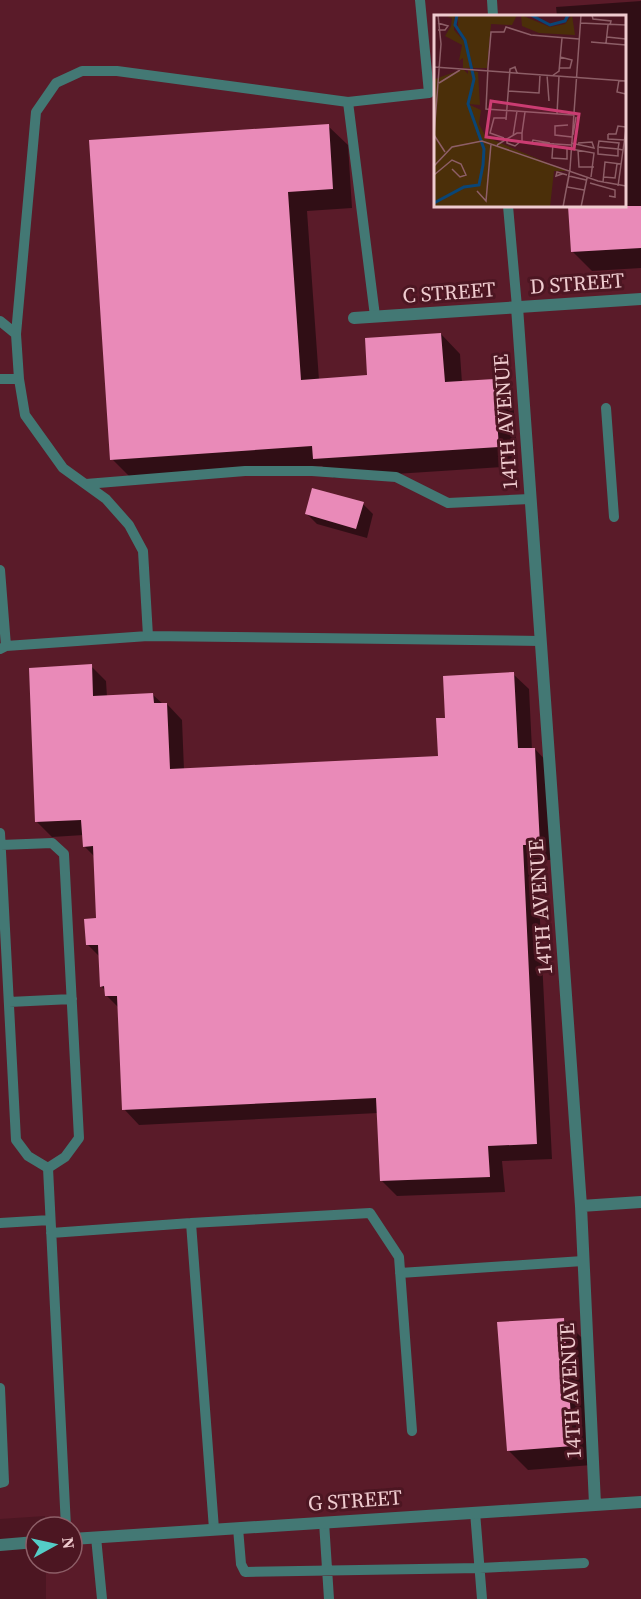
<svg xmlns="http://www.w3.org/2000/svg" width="641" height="1599" font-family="'Source Serif 4',serif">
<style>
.built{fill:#5a1b29;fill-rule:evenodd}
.shadow{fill:#0007}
.building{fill:#e98ab8}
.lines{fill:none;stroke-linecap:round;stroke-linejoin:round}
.service{stroke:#437874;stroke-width:10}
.minor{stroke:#437874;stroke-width:12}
.labels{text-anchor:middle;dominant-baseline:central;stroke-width:6;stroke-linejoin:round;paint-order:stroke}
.street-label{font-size:21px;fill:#efcbcf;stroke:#4c1622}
.inset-river{fill:none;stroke:#0a4576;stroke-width:3}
.inset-road{fill:none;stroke:#8d5e67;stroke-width:1.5}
.view{fill:#cb3c72;fill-opacity:0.15;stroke:#cb3c72;stroke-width:3}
.inset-edge{fill:none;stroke:#efcbcf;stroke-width:3}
</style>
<rect width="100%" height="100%" fill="#4c1622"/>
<!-- built -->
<path class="built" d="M 0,0 L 641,0 L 641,1599 L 46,1599 L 46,1563 L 72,1563 L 72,1527 L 46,1527 L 45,1516 L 0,1519 ZM 436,16 L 624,16 L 624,206 L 436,206 Z"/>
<!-- shadow -->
<path class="shadow" d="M 641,1 L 641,268 L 592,271 L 572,251 L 569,206 L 624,206 L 624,16 L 557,16 L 556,7 Z
M 328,126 L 348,145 L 352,208 L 307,211 L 319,380 L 369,377 L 441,334 L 460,354 L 462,383 L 494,380 L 513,400 L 518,466 L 334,478 L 322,466 L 132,479 L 112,459 Z
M 363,504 L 373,514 L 367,538 L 317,524 L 307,514 Z
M 91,666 L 106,681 L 107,697 L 153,695 L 163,704 L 167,704 L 182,720 L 184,770 L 440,758 L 447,719 L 513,674 L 529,689 L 532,750 L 535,749 L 550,765 L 555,860 L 537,860 L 552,1159 L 502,1161 L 505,1192 L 397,1196 L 382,1181 L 378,1113 L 139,1125 L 124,1109 L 119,1008 L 106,995 L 106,991 L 101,986 L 100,957 L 87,944 L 98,919 L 95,857 L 84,846 L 84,835 L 52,837 L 37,822 Z
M 563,1319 L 583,1339 L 592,1465 L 528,1470 L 508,1450 Z"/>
<!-- building -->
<path class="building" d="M 329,124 L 333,189 L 288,192 L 301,380 L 367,375 L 365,338 L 441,333 L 445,382 L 494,379 L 499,447 L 313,459 L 312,446 L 110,460 L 89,140 Z
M 568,206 L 641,206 L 641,248 L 571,252 Z
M 312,488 L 364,502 L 356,529 L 305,514 Z
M 92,664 L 93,696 L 153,693 L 154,703 L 167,703 L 170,769 L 438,756 L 436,718 L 445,718 L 443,676 L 514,672 L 518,748 L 535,748 L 540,845 L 523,845 L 537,1144 L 488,1146 L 490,1177 L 380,1181 L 376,1098 L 122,1110 L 117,996 L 105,996 L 104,986 L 100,987 L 98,945 L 86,945 L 84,919 L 96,918 L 93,846 L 83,847 L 81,820 L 35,822 L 29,668 Z
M 564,1318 L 573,1446 L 507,1451 L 497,1322 Z"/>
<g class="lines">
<!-- service -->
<path class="service" d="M 492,0 L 493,16
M 348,102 L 429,93 L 420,0
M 508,206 L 517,307
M 0,321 L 16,334 L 19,379 L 25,415 L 63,468 L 106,499 L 129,525 L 143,551 L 148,636 L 6,646 L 0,649
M 16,334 L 36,112 L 56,83 L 82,71 L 117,71 L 348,102 L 375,316
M 0,379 L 19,379
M 606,408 L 614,517
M 86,484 L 245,471 L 312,471 L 396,477 L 448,503 L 530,499
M 0,570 L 6,646
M 148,636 L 541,641
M 0,833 L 16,1140 L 28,1156 L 48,1168 L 66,1527
M 1,845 L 52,843 L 64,854 L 79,1138 L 65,1157 L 48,1168
M 9,1002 L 72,999
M 0,1223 L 50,1220
M 51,1233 L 191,1223
M 400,1273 L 583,1261
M 0,1388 L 4,1482 L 0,1483
M 475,1512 L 482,1599
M 324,1522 L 329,1599
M 238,1528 L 241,1564 L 245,1572 L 480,1568 L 584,1563
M 214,1529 L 191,1223 L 370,1213 L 399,1257 L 412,1431
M 96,1537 L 102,1599"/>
<!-- minor -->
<path class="minor" d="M 517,307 L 581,1206 L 595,1504
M 354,318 L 641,299
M 581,1206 L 641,1202
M 72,1539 L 641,1502
M 0,1545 L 36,1542"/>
</g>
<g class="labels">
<!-- street labels -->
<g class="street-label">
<text transform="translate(577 283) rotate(-4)">D STREET</text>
<text transform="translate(449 292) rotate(-4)">C STREET</text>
<text transform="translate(505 422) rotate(-94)">14TH AVENUE</text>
<text transform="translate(540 907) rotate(-94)">14TH AVENUE</text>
<text transform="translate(570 1391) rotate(-93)">14TH AVENUE</text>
<text transform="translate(355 1500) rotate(-4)">G STREET</text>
</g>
</g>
<!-- overview -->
<g transform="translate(434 15)">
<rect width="192" height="192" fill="#4c1622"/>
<path d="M 21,0 L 20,15 L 30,26 L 37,53 L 29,53 L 29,43 L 25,46 L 28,30 L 11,21 L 17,11 L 18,3 L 13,2 ZM 24,0 L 83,0 L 78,10 L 57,9 L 53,53 L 39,53 L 31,23 L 24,13 ZM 87,0 L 116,12 L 131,9 L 138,0 L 141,20 L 105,18 L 88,11 ZM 29,54 L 34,59 L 34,55 L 44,57 L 46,90 L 34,89 L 47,95 L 45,109 L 52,122 L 133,156 L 120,156 L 116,192 L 0,192 L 1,64 Z" fill="#4b2f09"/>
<path class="inset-river" d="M 97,0 L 116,10 L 131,6 L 134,0M 0,188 L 30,172 L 45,170 L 49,150 L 50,134 L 34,89 L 40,64 L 31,25 L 21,10 L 23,0"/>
<path class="inset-road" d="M 4,0 L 7,29 L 0,120 L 11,137M 158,0 L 159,4 L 177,6 L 176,10M 4,8 L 14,11 L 11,15 L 4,15M 146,8 L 192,10M 173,22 L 192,24M 157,27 L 192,30M 172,28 L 174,10M 0,52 L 192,66M 125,53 L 136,53 L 138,45 L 126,42M 113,60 L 115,86M 118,61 L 125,56 L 128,23M 185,65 L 183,77 L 192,79M 5,68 L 26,55M 74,76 L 105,78 L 106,60M 123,99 L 125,61M 139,100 L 52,94 L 54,52 L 57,17 L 70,17 L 72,12 L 97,20 L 145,24M 72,105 L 76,54 L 81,52 L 83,58M 134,110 L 121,111 L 121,120 L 138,122M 88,118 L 91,97M 174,119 L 182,119 L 184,111 L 192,112M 174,119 L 174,124 L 191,125M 139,120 L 142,102M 79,121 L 83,96M 70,123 L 56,118 L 60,103 L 72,103M 73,123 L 73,128 L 81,131 L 87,126M 98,128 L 99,125 L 116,128M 137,128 L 160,133 L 158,127 L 144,128M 63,130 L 83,118 L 88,118 L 88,127 L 137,130M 119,131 L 133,133 L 133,144 L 118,143 L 119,128M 164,132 L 164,139 L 184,141 L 184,134 L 185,128 L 165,126 L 164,132 L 184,134 L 189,135M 137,134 L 160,138 L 157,162M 144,135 L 145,152 L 160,152M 0,151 L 18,132 L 48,126 L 164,166 L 192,171M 128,159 L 122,161 L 123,157 L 133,160M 0,160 L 18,145 L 27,149 L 32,160 L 26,162 L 18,154M 170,162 L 181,163 L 183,149M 169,167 L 171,147 L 187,149M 156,168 L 181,175 L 181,182 L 175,181M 184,171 L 192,114M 150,175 L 133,172 L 134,166 L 135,161 L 152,165M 43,176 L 52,186 L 57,129M 129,192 L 136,154 L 147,0M 147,192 L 153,163"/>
<path class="view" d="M 57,86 L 145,99 L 140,134 L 52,122 Z"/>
<rect width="192" height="192" class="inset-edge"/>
</g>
<!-- north arrow -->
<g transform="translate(54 1545) rotate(82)"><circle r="28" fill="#4c1622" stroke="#8d5e67" stroke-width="1.5"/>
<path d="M0-4.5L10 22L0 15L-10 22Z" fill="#54cdc7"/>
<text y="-9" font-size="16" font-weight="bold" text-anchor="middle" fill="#efcbcf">N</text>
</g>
</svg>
